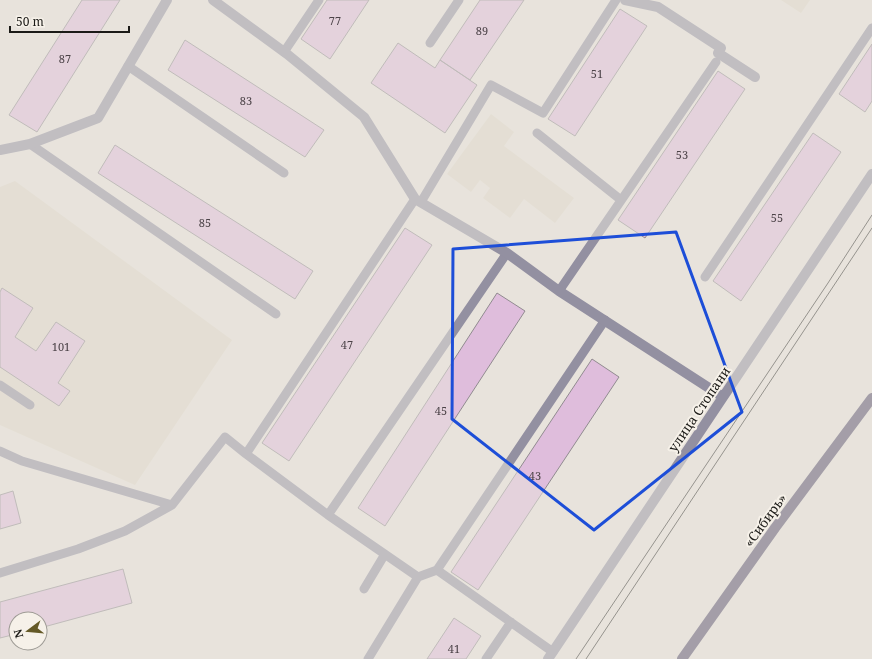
<svg xmlns="http://www.w3.org/2000/svg" width="872" height="659" font-family="'Noto Serif',serif">
<style>
.built{fill:#e1d8ca}
.building{fill:#dfbddc;stroke:#918b90}
.lines{fill:none;stroke-linecap:round;stroke-linejoin:round}
.service{stroke:#9390a1;stroke-width:9}
.minor{stroke:#9390a1;stroke-width:10}
.primary{stroke:#524b68;stroke-width:10}
.tram{stroke:#33312e;stroke-width:1}
.marked{fill:none;stroke:#1d4ed8;stroke-width:3;stroke-linejoin:round}
.labels{text-anchor:middle;dominant-baseline:central;stroke-width:4;stroke-linejoin:round;paint-order:stroke}
.number-label{font-size:11px;fill:#4c4348}
.street-label{font-size:13px;fill:#1b1a17;stroke:#f6f1e9}
</style>
<rect width="100%" height="100%" fill="#e8e3dc"/>
<!-- built -->
<path class="built" d="M 781,0 L 810,0 L 801,13 Z
M 491,114 L 514,132 L 504,146 L 574,198 L 555,223 L 524,199 L 510,218 L 483,198 L 490,188 L 480,180 L 471,192 L 447,174 Z
M 15,181 L 232,340 L 135,485 L 0,425 L 0,187 Z"/>
<!-- building -->
<path class="building" d="M 82,0 L 120,0 L 37,132 L 9,115 Z
M 327,0 L 369,0 L 330,59 L 301,39 Z
M 480,0 L 524,0 L 470,80 L 440,60 Z
M 620,9 L 647,26 L 575,136 L 548,119 Z
M 185,40 L 324,130 L 305,157 L 168,70 Z
M 398,43 L 435,68 L 440,60 L 477,85 L 445,133 L 371,83 Z
M 872,44 L 872,101 L 865,112 L 839,94 Z
M 718,71 L 745,89 L 645,238 L 618,220 Z
M 813,133 L 841,152 L 741,301 L 713,281 Z
M 115,145 L 313,271 L 295,299 L 98,173 Z
M 405,228 L 432,245 L 289,461 L 262,443 Z
M 2,288 L 33,308 L 15,337 L 36,351 L 56,322 L 85,341 L 58,383 L 70,391 L 59,406 L 0,367 L 0,292 Z
M 497,293 L 525,311 L 385,526 L 358,508 Z
M 592,359 L 619,377 L 478,590 L 451,572 Z
M 13,491 L 21,523 L 0,529 L 0,495 Z
M 123,569 L 132,603 L 40,628 L 40,619 L 16,619 L 16,634 L 0,638 L 0,602 Z
M 454,618 L 481,636 L 466,659 L 427,659 Z"/>
<g class="lines">
<!-- service -->
<path class="service" d="M 430,43 L 459,0
M 284,52 L 319,0
M 128,66 L 284,173
M 537,133 L 621,200
M 30,144 L 276,314
M 415,199 L 246,454 L 328,515 L 418,577 L 437,570 L 553,652
M 421,202 L 491,85 L 543,113 L 616,0
M 705,277 L 872,28
M 559,291 L 716,62
M 0,385 L 30,405
M 0,451 L 22,461 L 172,505 L 225,437 L 246,454
M 328,515 L 507,253
M 437,570 L 605,320
M 0,573 L 78,549 L 125,531 L 172,505
M 364,589 L 385,554
M 368,659 L 418,577
M 486,659 L 511,622"/>
<!-- minor -->
<path class="minor" d="M 213,0 L 287,54 L 364,117 L 415,199 L 507,253 L 559,291 L 723,397
M 625,0 L 658,7 L 721,48 L 718,53 L 755,77
M 0,150 L 30,144 L 98,118 L 167,0
M 548,659 L 872,174"/>
<!-- primary -->
<path class="primary" d="M 682,659 L 775,528 L 872,398"/>
<!-- tram -->
<path class="tram" d="M 576,659 L 828,283 L 872,215
M 586,659 L 872,228"/>
</g>
<!-- marked area -->
<path d="M0 0H872V659H0ZM 676,232 L 742,412 L 594,530 L 452,419 L 453,249 Z" fill="#e8e3dc" fill-opacity=".55" fill-rule="evenodd"/>
<path class="marked" d="M 676,232 L 742,412 L 594,530 L 452,419 L 453,249 Z"/>
<g class="labels">
<!-- number labels -->
<g class="number-label">
<text x="335" y="20">77</text>
<text x="482" y="30">89</text>
<text x="65" y="58">87</text>
<text x="597" y="73">51</text>
<text x="246" y="100">83</text>
<text x="682" y="154">53</text>
<text x="777" y="217">55</text>
<text x="205" y="222">85</text>
<text x="347" y="344">47</text>
<text x="61" y="346">101</text>
<text x="441" y="410">45</text>
<text x="535" y="475">43</text>
<text x="454" y="648">41</text>
</g>
<!-- street labels -->
<g class="street-label">
<text transform="translate(699 409) rotate(-56)">улица Стопани</text>
<text transform="translate(765 520) rotate(-54)">«Сибирь»</text>
</g>
</g>
<!-- north arrow -->
<g transform="translate(28 631) rotate(254)"><circle r="19" fill="#f6f1e9" stroke="#9e9b95"/>
<path d="M0-3L7 15L0 10L-7 15Z" fill="#645926"/>
<text y="-6" font-size="11" font-weight="bold" text-anchor="middle" fill="#1b1a17">N</text>
</g>
<!-- scale -->
<path d="M10 26v6h119v-6" fill="none" stroke="#1b1a17" stroke-width="2"/>
<text x="16" y="26" font-size="12" fill="#1b1a17" stroke="#f6f1e9" stroke-width="3" paint-order="stroke">50 m</text>
</svg>
